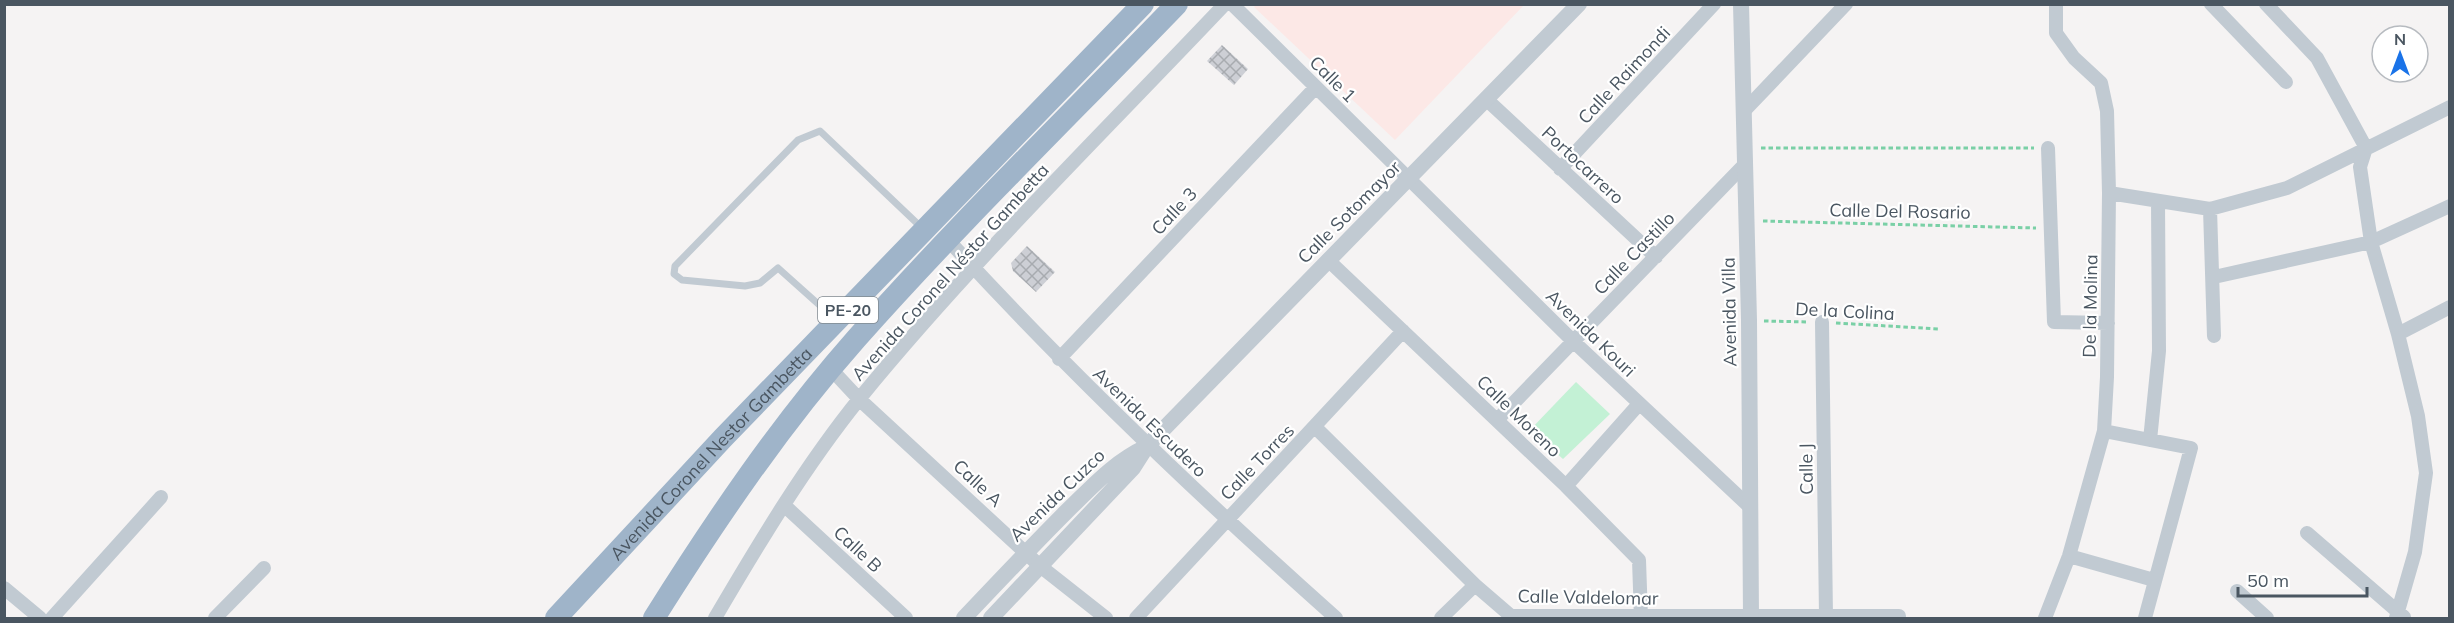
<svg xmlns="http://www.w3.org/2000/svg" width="2454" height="623" font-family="Mulish,sans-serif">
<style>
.medical{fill:#fce8e6}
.pitch{fill:#c3f1d5}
.building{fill:url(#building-cross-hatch)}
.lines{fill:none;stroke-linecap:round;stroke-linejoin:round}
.path{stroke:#7ad0a6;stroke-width:3;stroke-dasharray:4.5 3;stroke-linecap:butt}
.service{stroke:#c1cad2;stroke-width:7}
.minor{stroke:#c1cad2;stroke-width:14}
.tertiary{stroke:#c1cad2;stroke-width:16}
.trunk{stroke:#9fb4c9;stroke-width:22}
.labels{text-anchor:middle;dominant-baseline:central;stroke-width:4.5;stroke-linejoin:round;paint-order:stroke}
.shield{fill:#fff;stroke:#808990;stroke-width:1.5}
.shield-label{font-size:16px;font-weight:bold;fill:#4a5661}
.street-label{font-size:18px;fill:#4a5661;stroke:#fff}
</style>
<defs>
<pattern id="building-cross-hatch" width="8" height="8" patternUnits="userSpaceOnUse" patternTransform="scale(1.5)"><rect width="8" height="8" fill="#cdcfd5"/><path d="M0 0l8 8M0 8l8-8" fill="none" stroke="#a8abb0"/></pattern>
</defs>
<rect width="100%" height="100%" fill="#f5f3f3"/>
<!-- medical -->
<path class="medical" d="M 1256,5 L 1256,4 L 1524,5 L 1395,140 L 1254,7 Z"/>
<!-- pitch -->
<path class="pitch" d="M 1576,382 L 1610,414 L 1563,459 L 1530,430 Z"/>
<!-- building -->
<path class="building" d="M 1222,45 L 1248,69 L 1234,85 L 1207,61 Z
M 1027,246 L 1055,272 L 1036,292 L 1013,271 L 1011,263 Z"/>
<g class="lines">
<!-- path -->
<path class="path" d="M 1761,148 L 2034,148
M 1763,221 L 2036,228
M 1764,321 L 1808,322
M 1836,323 L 1939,329"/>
<!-- service -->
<path class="service" d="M 835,319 L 778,268 L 760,283 L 745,286 L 682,280 L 674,274 L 675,266 L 798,140 L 820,131 L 922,228"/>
<!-- minor -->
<path class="minor" d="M 1232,4 L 1574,342 L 1751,508
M 2211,4 L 2286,82
M 2266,4 L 2317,58 L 2366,148 L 2360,167 L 2371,242 L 2398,334 L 2418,416 L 2426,473 L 2415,552 L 2396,618
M 1486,99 L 1656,257
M 1745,110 L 1846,4
M 2048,148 L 2054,322 L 2108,323
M 1560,169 L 1714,4
M 2109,193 L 2210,209 L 2287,188 L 2450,107
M 2210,209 L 2214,336
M 949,241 C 1071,374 1201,498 1336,618
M 1328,260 L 1566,486 L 1639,560 L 1641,618
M 2214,277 L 2371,242 L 2450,206
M 1822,322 L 1826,616
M 2398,334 L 2450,307
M 1059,359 L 1316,87
M 831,369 L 859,399 L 1040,566 L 1106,618
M 1497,420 L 1746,163
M 1315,427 L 1475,585 L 1511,616 L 1899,616
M 2104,431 L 2191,448 L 2145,618
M 2150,440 L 2159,351 L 2158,201
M 1566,486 L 1639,404
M 785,506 L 906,618
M 2307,533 L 2404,617
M 2069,556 L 2154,580
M 4,588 L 40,618
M 2237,591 L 2267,618
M 52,618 L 161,497
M 215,618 L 264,568
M 715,618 C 759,543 805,466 860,398 C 973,260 1102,134 1225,4
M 1136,618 L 1403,331
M 1441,618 L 1475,585
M 2045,618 L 2069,556 L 2104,431 L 2107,377 L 2109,193 L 2107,111 L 2101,83 L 2074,58 L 2056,33 L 2056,4"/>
<!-- tertiary -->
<path class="tertiary" d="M 1741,4 L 1749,320 L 1751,618
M 964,618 C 998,582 1032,546 1067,511 C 1094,485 1113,463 1146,447
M 991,618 L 1133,468 L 1147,446 L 1579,4"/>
<!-- trunk -->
<g class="trunk">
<path id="s1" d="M 556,618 L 723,438 L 1143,4"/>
<path d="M 654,618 C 715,521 780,425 856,339 C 958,224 1070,115 1177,4"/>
</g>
</g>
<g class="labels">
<!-- shield labels -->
<rect class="shield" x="818" y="297" width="60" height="26" rx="4.5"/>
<g class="shield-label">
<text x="848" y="310">PE-20</text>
</g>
<!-- street labels -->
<g class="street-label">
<text transform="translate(1624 75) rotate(-47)">Calle Raimondi</text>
<text transform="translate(1333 79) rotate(45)">Calle 1</text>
<text transform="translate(1583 165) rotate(43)">Portocarrero</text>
<text transform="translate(1174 211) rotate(-47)">Calle 3</text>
<text transform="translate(1900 211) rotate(1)">Calle Del Rosario</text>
<text transform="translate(1349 212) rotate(-45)">Calle Sotomayor</text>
<text transform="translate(1634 253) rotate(-46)">Calle Castillo</text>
<text transform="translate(950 272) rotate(-48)">Avenida Coronel Néstor Gambetta</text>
<text transform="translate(2090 306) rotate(-89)">De la Molina</text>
<text transform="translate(1845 311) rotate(3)">De la Colina</text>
<text transform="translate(1729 312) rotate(-91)">Avenida Villa</text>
<text transform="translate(1591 333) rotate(44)">Avenida Kouri</text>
<text transform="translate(1519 416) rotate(44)">Calle Moreno</text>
<text transform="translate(1150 422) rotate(44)">Avenida Escudero</text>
<text stroke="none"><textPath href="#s1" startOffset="226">Avenida Coronel Nestor Gambetta</textPath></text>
<text transform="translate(1257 462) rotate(-46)">Calle Torres</text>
<text transform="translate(1806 469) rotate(-91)">Calle J</text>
<text transform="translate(978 483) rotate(43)">Calle A</text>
<text transform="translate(1057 495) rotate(-44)">Avenida Cuzco</text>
<text transform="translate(858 549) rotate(43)">Calle B</text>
<text transform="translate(1588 597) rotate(1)">Calle Valdelomar</text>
</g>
</g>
<!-- border -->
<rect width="2454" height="623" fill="none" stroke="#4a5661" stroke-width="12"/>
<!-- north arrow -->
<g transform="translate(2400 54)"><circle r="28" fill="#ffffff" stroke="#b7bbc0" stroke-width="1.5"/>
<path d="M0-4.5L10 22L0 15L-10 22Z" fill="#1a73e8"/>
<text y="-9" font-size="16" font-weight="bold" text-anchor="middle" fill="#4a5661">N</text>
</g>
<!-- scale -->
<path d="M2238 587v9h129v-9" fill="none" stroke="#4a5661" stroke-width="3"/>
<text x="2247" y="587" font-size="18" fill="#4a5661" stroke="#ffffff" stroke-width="4.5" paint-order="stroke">50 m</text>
</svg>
